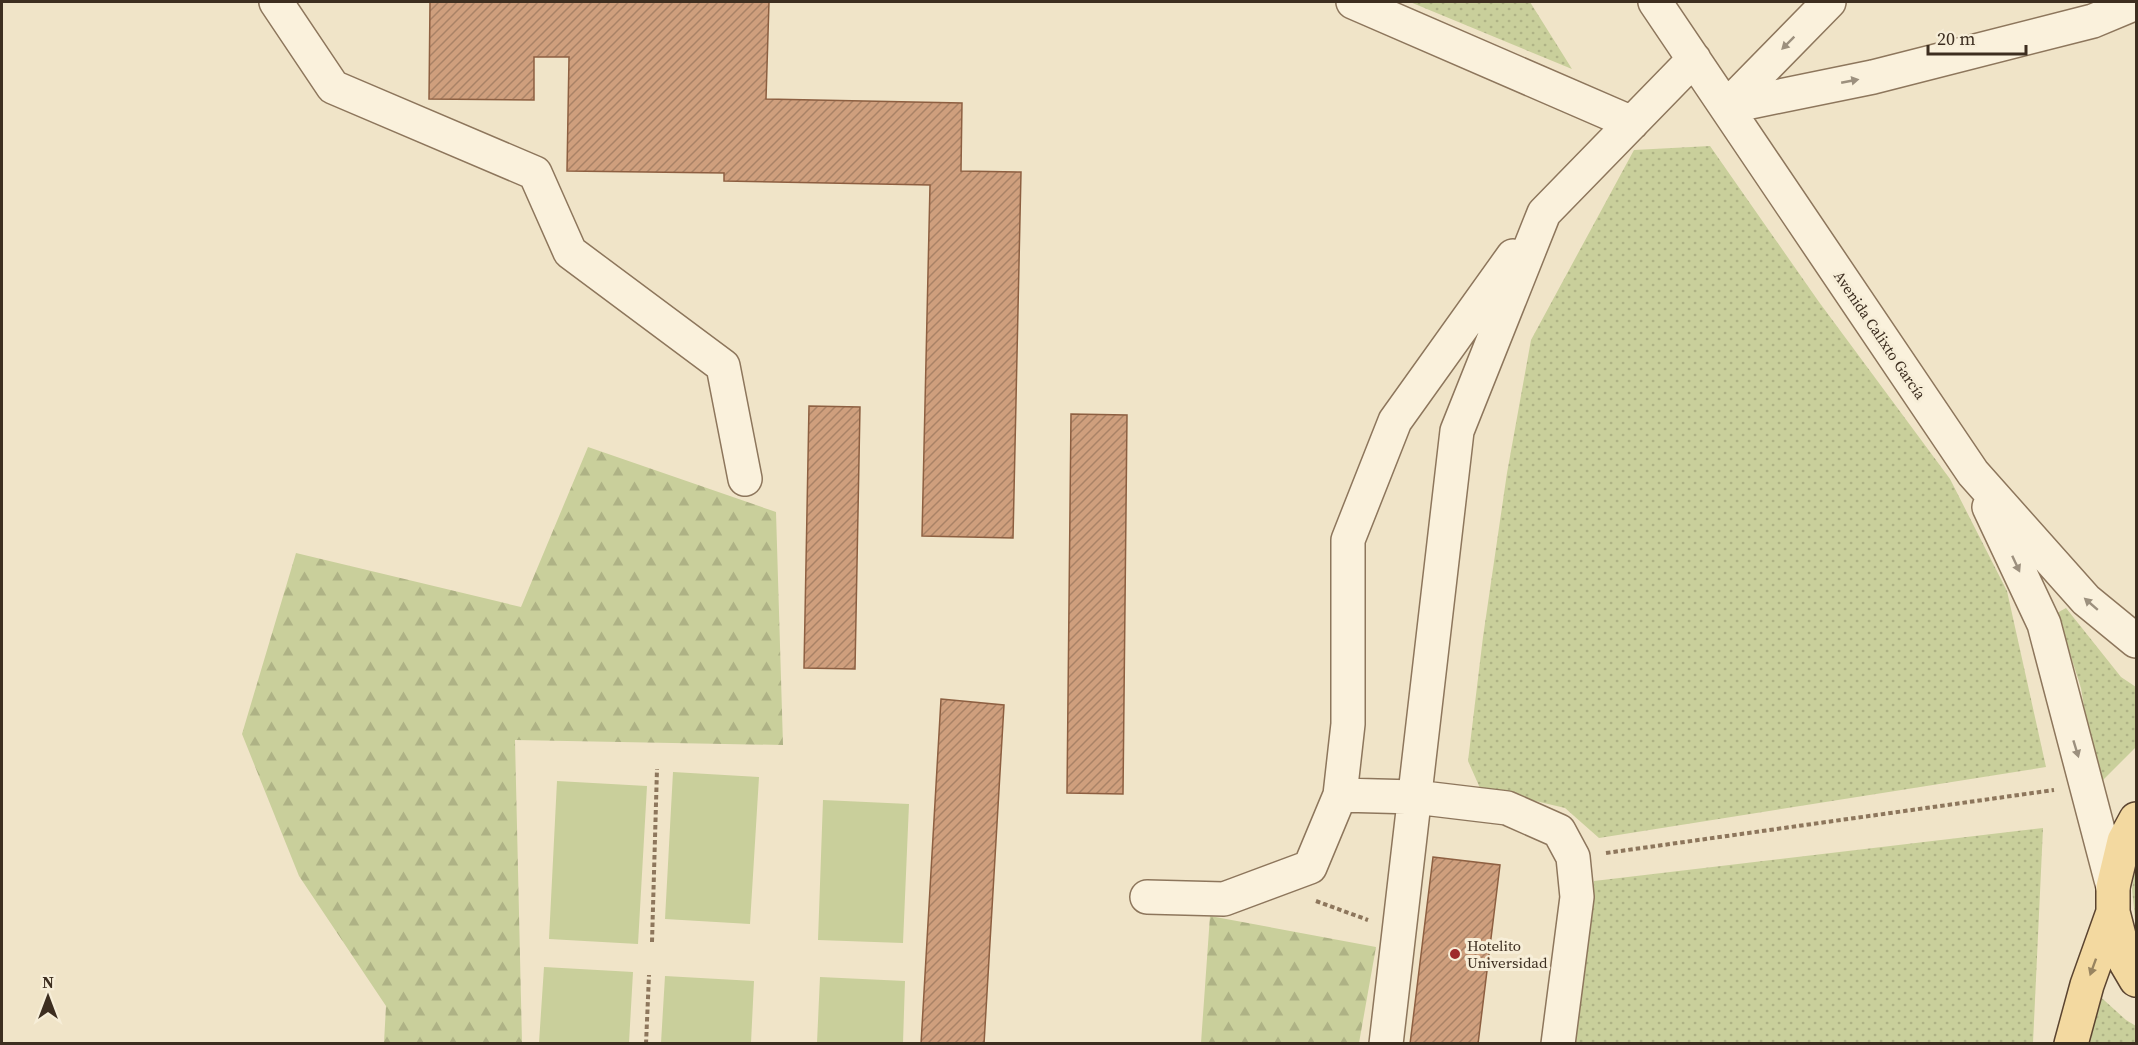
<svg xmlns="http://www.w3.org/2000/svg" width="2138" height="1045" font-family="'Source Serif 4',serif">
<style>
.grass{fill:url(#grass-dots)}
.forest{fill:url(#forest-firs)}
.garden{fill:#c9cf9b}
.building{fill:url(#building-hatch);stroke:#8d5f41;stroke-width:1.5}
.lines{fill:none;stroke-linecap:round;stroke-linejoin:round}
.minor-casing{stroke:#8d765c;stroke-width:36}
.major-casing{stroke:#5b4430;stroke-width:36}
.path{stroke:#8d765c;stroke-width:4;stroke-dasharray:4.5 3;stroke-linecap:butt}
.minor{stroke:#faf1dc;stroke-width:33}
.major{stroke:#f3d9a0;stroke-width:33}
.oneway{fill:#9c907e}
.oneway2{fill:#988460}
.poi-dot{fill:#9e2a2b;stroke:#f7eed8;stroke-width:2}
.labels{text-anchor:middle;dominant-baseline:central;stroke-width:6;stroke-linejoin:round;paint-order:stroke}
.street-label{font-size:15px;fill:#3d2e20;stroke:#f7eed8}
.poi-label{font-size:15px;fill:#3d2e20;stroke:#f7eed8;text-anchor:start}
</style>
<defs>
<pattern id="grass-dots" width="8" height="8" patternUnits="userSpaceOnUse" patternTransform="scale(1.5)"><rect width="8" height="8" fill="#c9cf9b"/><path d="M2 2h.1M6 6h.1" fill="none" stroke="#aeb285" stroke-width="1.8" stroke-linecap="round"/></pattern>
<pattern id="forest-firs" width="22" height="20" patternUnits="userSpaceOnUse" patternTransform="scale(1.5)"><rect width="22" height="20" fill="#c9cf9b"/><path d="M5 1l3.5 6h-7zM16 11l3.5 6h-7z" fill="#aeb285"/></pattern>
<pattern id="building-hatch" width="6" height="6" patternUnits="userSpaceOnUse" patternTransform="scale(1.5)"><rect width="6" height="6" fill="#cf9f7d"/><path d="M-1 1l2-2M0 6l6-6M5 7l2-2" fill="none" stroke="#a98266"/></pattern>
</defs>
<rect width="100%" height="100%" fill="#f0e4c8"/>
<!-- grass -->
<path class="grass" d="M 1410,2 L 1530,2 L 1572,69 Z
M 1710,146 L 1819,302 L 1950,479 L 2007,591 L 2046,767 L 1599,838 L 1565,808 L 1480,788 L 1468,761 L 1483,637 L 1507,473 L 1531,340 L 1634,150 Z
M 2066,608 L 2121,677 L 2136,687 L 2136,747 L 2097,786 L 2081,688 L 2057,613 Z
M 2043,828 L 2033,1043 L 1572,1044 L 1594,881 Z
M 2136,863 L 2136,928 L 2132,889 Z
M 2094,991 L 2126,1020 L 2136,1026 L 2136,1043 L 2087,1044 Z"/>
<!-- forest -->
<path class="forest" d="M 588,447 L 776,512 L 783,745 L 515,740 L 522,1043 L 384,1043 L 386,1006 L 299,876 L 242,734 L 296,553 L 521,607 Z
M 1210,916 L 1376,947 L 1359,1043 L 1201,1043 Z"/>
<!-- garden -->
<path class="garden" d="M 673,772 L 759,777 L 750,924 L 665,919 Z
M 557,781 L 647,786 L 638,944 L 549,939 Z
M 823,800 L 909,804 L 903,943 L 818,940 Z
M 544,967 L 633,972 L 629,1043 L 539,1043 Z
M 665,976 L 754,981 L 751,1043 L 661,1043 Z
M 820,977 L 905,981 L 903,1043 L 817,1043 Z"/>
<!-- building -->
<path class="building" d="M 430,2 L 769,2 L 766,99 L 962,103 L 961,171 L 1021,172 L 1013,538 L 922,536 L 930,185 L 724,181 L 724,173 L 567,171 L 569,57 L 534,57 L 534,100 L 429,99 Z
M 809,406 L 860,407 L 855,669 L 804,668 Z
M 1071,414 L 1127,415 L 1123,794 L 1067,793 Z
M 941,699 L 1004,705 L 984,1044 L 921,1044 Z
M 1433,857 L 1500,865 L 1478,1044 L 1410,1044 Z"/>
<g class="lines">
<defs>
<path id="minor" d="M 276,2 L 333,87 L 535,173 L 570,252 L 723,366 L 745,479
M 1353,2 L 1632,123
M 1655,2 L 1973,473 L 2086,600 L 2136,641
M 1829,2 L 1726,107 L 1873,77 L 2093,21 L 2136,3
M 1989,507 L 2044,624 L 2113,887
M 1340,795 L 1415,797 L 1507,808 L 1559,831 L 1573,857 L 1577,897 L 1558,1044
M 1147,897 L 1224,899 L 1310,867 L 1340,795 L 1348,724 L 1348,540 L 1395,421 L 1513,256
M 1386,1044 L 1457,431 L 1544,213 L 1694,59"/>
<path id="major" d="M 2136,819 L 2124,841 L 2113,887 L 2113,912 L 2126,963 L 2136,980
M 2071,1044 L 2087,985 L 2113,912"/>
</defs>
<!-- minor casing -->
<use href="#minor" class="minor-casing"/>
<!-- major casing -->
<use href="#major" class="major-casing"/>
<!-- path -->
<path class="path" d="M 1606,853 L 2054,790
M 1316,901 L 1368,920
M 652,942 L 657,769
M 646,1044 L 649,975"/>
<!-- minor -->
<use href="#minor" class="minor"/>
<!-- major -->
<use href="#major" class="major"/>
</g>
<!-- one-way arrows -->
<defs><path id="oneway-solid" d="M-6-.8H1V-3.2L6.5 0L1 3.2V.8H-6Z" transform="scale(1.5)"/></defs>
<g class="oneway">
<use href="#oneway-solid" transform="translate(1788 43) rotate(135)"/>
<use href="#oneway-solid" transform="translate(1850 81) rotate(-11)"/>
<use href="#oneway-solid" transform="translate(2016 564) rotate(65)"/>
<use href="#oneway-solid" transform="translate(2091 604) rotate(-139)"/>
<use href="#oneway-solid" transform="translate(2076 749) rotate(73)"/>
</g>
<use class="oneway2" href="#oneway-solid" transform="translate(2093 967) rotate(110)"/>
<!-- markers -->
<circle class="poi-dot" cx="1455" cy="954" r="6"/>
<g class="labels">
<!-- street labels -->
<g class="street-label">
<text transform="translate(1880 335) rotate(56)">Avenida Calixto García</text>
</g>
<!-- poi labels -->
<g class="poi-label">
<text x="1467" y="945">Hotelito<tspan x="1467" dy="17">Universidad</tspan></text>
</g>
</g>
<!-- border -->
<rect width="2138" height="1045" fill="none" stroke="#3d2e20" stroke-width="6"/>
<!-- north arrow -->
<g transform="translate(48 997)" stroke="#f7eed8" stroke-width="4.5" paint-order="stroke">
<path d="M0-4.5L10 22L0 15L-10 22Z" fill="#3d2e20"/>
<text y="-9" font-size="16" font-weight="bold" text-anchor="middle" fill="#3d2e20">N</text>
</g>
<!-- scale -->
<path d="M1928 45v9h98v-9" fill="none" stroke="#3d2e20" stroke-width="3"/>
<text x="1937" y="45" font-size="18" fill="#3d2e20" stroke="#f7eed8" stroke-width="4.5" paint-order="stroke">20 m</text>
</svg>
